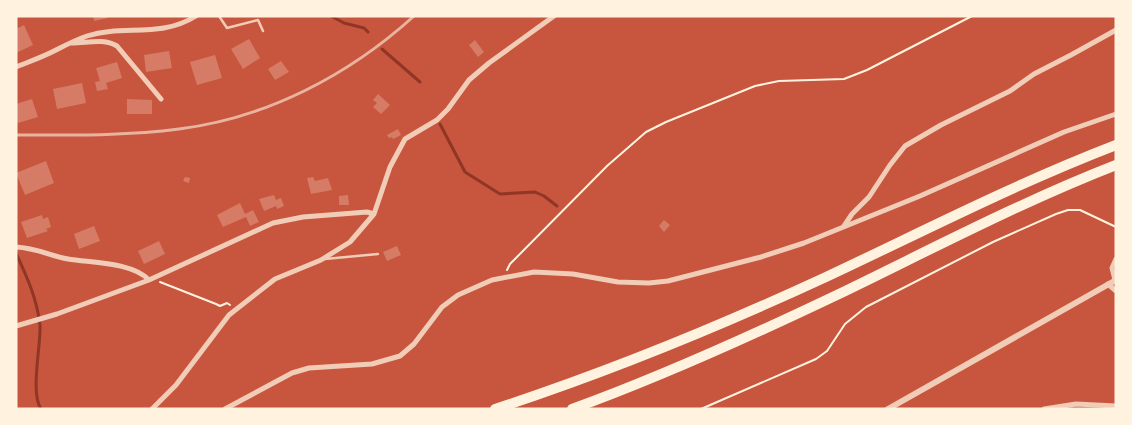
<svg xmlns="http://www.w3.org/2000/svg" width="1132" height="425" font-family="'Times New Roman',serif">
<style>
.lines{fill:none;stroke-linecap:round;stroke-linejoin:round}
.stream{stroke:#8f3625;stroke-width:3}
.building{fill:#d67c66}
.path{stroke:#fff3e0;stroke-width:2}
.service{stroke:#f1ccb7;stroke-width:2.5}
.minor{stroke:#f1ccb7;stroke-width:5}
.tertiary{stroke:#f1ccb7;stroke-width:6}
.motorway{stroke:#fff3e0;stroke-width:10}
.rail{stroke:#e9b49f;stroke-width:3}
</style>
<rect width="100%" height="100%" fill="#c8553d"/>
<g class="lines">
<!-- stream -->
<path class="stream" d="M 331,16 L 344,23 L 364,28 L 368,32
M 382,49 L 420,82
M 440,124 L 465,172 L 500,194 L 535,192 L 544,196 L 557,206
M 16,253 C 27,277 37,299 40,325 C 41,347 30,392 41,409"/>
</g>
<!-- building -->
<path class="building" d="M 93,16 L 108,16 L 108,18 L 94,21 Z
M 24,25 L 33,45 L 16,53 L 16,29 Z
M 249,39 L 260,58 L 243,69 L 231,49 Z
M 475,40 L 484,52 L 478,57 L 469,45 Z
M 169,51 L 172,68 L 146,72 L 144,55 Z
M 215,55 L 222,78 L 197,85 L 190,62 Z
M 281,61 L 289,72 L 275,80 L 268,69 Z
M 117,62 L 122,78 L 106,83 L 108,89 L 97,91 L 95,82 L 100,81 L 96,68 Z
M 82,83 L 86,103 L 57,109 L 53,89 Z
M 378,94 L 390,105 L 381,114 L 373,107 L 377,103 L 373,100 Z
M 32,99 L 38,117 L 18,123 L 16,117 L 16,104 Z
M 127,99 L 152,100 L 152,114 L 127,114 Z
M 398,129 L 401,135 L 393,139 L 392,137 L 389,138 L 387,135 Z
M 46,161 L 54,183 L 25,195 L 16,173 Z
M 185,177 L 190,178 L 189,183 L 183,181 Z
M 313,177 L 315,181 L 328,178 L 332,190 L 311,194 L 307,178 Z
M 274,195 L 276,200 L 281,198 L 284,206 L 277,209 L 276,206 L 264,211 L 259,199 Z
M 348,195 L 349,205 L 339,205 L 339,196 Z
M 240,203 L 245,214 L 253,210 L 259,222 L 250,226 L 246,217 L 223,227 L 217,215 Z
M 42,215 L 43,219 L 48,217 L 51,227 L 46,229 L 48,231 L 27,238 L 21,222 Z
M 664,220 L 670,225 L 664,232 L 659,226 Z
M 94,226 L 100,241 L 79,249 L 74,234 Z
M 159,241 L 165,254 L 144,264 L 138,251 Z
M 397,246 L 401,255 L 387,261 L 383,252 Z"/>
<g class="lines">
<!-- path -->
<path class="path" d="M 507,270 L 510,264 L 607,166 L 646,132 L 666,122 L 755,86 L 779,81 L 844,79 L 867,70 L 972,16
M 160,282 L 216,304 L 220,306 L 227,303 L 230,305
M 701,409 L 816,359 L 827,351 L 845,324 L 866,307 L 993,242 L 1056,214 L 1068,210 L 1080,210 L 1116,227"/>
<!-- service -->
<path class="service" d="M 219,16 L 227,28 L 258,20 L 263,31
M 325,259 L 378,254"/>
<!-- minor -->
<path class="minor" d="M 72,43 C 88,43 103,38 117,46 L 161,99
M 16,67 C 28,62 40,58 52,52 C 64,46 75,40 87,36 C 124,24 159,39 196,16
M 844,226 L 852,214 L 869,197 L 890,165 L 905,146 L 941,125 L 1010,91 L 1034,74 L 1071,55 L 1116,30
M 16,247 C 37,248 50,256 68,259 C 92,263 132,262 149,280
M 1115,280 L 1112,268 L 1116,259
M 1108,284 L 1116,291
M 16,326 L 57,314 L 149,280 L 273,223 L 303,217 L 367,212 L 374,214
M 152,409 L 176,385 L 229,315 L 275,279 L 321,260 L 350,242 L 374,214 L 390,167 L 405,139 L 437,120 L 448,109 L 469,80 L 489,63 L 554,16
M 225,409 L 292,373 L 309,368 L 372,364 L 400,356 L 414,344 L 442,307 L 458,295 L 492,280 L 534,272 L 573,274 L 618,282 L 649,283 L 668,281 L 761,257 L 804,243 L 920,196 L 1064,132 L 1116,114
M 1044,409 L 1076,404 L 1116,406"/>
<!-- tertiary -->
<path class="tertiary" d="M 888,409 L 1116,280"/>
<!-- motorway -->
<path class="motorway" d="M 495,409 C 608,372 718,327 826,277 C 922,232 1017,183 1116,145
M 572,409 C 663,376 751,336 839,294 C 930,250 1021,202 1116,165"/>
<!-- rail -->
<path class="rail" d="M 16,135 C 70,135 125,136 179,129 C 267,118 349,75 414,16"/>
</g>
<!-- border -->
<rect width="1132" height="425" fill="none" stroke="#fff3e0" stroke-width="35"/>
</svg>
